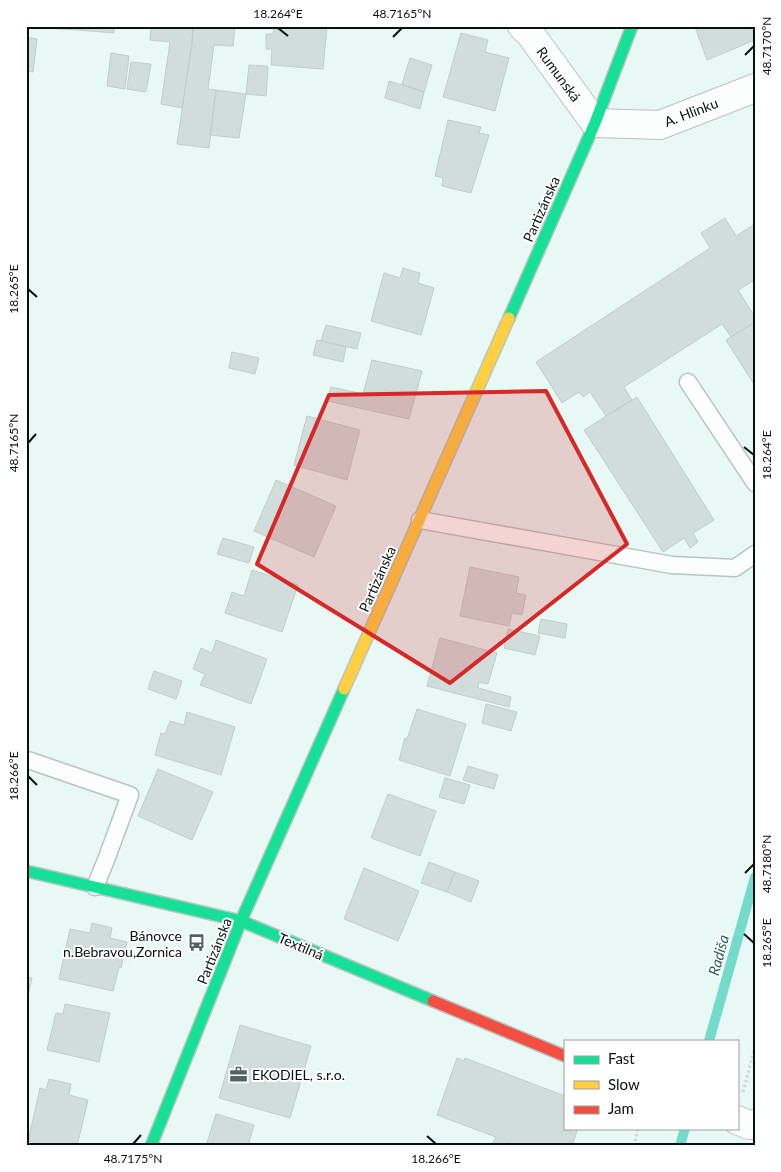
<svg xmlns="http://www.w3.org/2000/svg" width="781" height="1172" font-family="Lato,sans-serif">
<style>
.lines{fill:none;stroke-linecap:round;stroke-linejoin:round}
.stream{stroke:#74dacc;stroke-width:10}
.building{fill:#d0dddb;stroke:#c0cdca}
.lane-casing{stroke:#b7c4c1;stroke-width:19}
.street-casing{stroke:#b7c4c1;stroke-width:30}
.fast-casing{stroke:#b7c4c1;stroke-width:14}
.slow-casing{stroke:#b7c4c1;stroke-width:14}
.jam-casing{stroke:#b7c4c1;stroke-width:14}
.path{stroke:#d3d7d6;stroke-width:3;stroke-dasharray:2.5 2.5;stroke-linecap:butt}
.lane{stroke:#fcfefe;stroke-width:16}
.street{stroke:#fcfefe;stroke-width:28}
.fast{stroke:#16e098;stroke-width:11}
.slow{stroke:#ffcf43;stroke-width:11}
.jam{stroke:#f24e42;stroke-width:11}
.marked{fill:#d62828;fill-opacity:0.2;stroke:#d62828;stroke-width:4;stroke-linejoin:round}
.ticks{fill:none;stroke:#07110f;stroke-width:2}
.labels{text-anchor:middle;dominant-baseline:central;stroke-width:4;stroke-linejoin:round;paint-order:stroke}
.street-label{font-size:14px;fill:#07110f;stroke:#fff}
.poi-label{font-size:14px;fill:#07110f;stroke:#fff;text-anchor:end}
.water-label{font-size:15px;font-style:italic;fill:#286058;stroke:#fff}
.neatline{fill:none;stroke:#07110f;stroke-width:2}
.ticks-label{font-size:12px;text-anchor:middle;fill:#07110f}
</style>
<rect width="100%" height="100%" fill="#e8f8f5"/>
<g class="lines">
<!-- stream -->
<path class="stream" d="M 709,1041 L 755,877
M 680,1146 L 685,1128"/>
</g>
<!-- building -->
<path class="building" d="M 44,26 L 79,26 L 79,30 L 44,28 Z
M 79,26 L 114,26 L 114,33 L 79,30 Z
M 151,26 L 193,26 L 192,43 L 182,108 L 161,104 L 170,42 L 150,40 Z
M 193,26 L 235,26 L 233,46 L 214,45 L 208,89 L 216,90 L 209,148 L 177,144 L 192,43 Z
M 274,26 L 327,26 L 323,69 L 271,65 L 272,49 L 266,49 L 266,34 L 273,34 Z
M 696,26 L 751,26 L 755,40 L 707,60 L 695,27 Z
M 461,33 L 488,40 L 485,52 L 509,58 L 495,111 L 443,97 Z
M 26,37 L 37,39 L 33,72 L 26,71 Z
M 111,53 L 129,56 L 125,89 L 107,86 Z
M 410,58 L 432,65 L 424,92 L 402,84 Z
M 131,62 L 151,64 L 146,92 L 127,89 Z
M 249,65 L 267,66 L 268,69 L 266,96 L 246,94 Z
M 389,81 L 424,92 L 420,109 L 385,98 Z
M 216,90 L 246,94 L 239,138 L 210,135 Z
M 448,120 L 481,127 L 479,133 L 489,135 L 471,193 L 442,186 L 443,178 L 435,176 Z
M 725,218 L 736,236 L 755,224 L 755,280 L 738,290 L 755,317 L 755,322 L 731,337 L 722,324 L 624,387 L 632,400 L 606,416 L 590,392 L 583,397 L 579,392 L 562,403 L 536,362 L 710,248 L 701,233 Z
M 403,268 L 420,273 L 418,283 L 434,288 L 421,335 L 371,321 L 384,273 L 400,278 Z
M 755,322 L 755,386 L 726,340 Z
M 326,325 L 361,333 L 357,349 L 321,341 Z
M 317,340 L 346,347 L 343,362 L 313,355 Z
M 232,352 L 259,358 L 255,374 L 229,368 Z
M 372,360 L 422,371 L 409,419 L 327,401 L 331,387 L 363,394 Z
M 637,397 L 714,520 L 693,533 L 698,542 L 690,548 L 684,538 L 663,552 L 584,430 Z
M 307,416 L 360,430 L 347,480 L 294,465 Z
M 276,480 L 336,506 L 314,557 L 254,531 Z
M 223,538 L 254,547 L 249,563 L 217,554 Z
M 470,567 L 519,577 L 516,593 L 526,595 L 522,615 L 512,613 L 509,626 L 460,616 Z
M 252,570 L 298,585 L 282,632 L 225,613 L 232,592 L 244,596 Z
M 541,619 L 567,624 L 565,638 L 538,633 Z
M 508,629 L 540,636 L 535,655 L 504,648 Z
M 440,638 L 497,653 L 488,684 L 479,682 L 478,688 L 511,697 L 509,707 L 427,686 Z
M 216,640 L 267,659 L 251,704 L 200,685 L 205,674 L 193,669 L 201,648 L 212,653 Z
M 154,671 L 182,681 L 176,699 L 148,689 Z
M 486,704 L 517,712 L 511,731 L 482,723 Z
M 417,709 L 466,724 L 450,776 L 399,760 L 405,738 L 407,739 Z
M 187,712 L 235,727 L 221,775 L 155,755 L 161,733 L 165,734 L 170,721 L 184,725 Z
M 468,766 L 498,775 L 494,789 L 463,780 Z
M 158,769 L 213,792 L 192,840 L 138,816 Z
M 445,778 L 470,785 L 464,804 L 439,797 Z
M 388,794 L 436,811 L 420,856 L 371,838 Z
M 429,862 L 455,872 L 447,892 L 421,883 Z
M 364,868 L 419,891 L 398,941 L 344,919 Z
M 455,872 L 479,881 L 471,902 L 447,892 Z
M 92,923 L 112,928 L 110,938 L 127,942 L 121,968 L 119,967 L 113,991 L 59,979 L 70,929 L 90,933 Z
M 26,977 L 32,978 L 28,995 L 26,995 Z
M 65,1004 L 110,1013 L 99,1062 L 47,1050 L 56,1013 L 63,1014 Z
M 240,1025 L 311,1046 L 290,1118 L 219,1098 Z
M 457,1058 L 464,1061 L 465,1058 L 565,1096 L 565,1128 L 578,1128 L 572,1146 L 517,1146 L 508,1142 L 506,1146 L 496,1146 L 492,1144 L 496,1137 L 437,1115 Z
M 49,1079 L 71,1084 L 69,1095 L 88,1100 L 77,1146 L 47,1146 L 28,1141 L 40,1088 L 46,1090 Z
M 216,1114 L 254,1125 L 248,1146 L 206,1146 Z"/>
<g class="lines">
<defs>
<path id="lane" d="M 688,382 L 755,483
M 420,520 L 672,565 L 735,568 L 755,554
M 28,760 L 130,795 L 106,860 L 95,887"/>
<path id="street" d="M 522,26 L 531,35 L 595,123 L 660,125 L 755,88
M 737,1120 L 749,1125 L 755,1124"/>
<path id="fast" d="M 509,318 L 595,123 L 632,26
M 26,871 L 241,921 L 433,1001
M 151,1146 L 241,921 L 344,689"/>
<path id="slow" d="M 344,689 L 509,318"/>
<path id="jam" d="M 433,1001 L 565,1056"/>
</defs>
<!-- lane casing -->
<use href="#lane" class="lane-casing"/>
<!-- street casing -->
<use href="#street" class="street-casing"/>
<!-- fast casing -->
<use href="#fast" class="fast-casing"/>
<!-- slow casing -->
<use href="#slow" class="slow-casing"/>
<!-- jam casing -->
<use href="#jam" class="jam-casing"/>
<!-- path -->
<path class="path" d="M 743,1092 L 755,1046
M 634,1146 L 638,1128"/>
<!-- lane -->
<use href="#lane" class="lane"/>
<!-- street -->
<use href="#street" class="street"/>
<!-- fast -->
<use href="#fast" class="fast"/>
<!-- slow -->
<use href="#slow" class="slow"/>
<!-- jam -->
<use href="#jam" class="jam"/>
</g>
<!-- marked area -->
<path class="marked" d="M 546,391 L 627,544 L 450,683 L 257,564 L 329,395 Z"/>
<!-- ticks -->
<path class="ticks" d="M 278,28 L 288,36M 393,37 L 402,28M 745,55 L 754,46M 28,289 L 37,297M 28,443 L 36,434M 744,447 L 754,455M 28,776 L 37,785M 745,873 L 754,864M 744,934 L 754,943M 427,1136 L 436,1144M 133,1144 L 141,1135"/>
<!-- icons -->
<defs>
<symbol id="bus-bare" viewBox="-9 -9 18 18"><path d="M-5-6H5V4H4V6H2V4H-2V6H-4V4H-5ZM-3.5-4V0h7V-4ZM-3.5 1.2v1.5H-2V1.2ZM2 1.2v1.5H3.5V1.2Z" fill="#566260" stroke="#fff" stroke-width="2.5" paint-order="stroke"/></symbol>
<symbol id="office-bare" viewBox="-9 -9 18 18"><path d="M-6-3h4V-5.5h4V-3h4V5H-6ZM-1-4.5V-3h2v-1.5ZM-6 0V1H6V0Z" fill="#566260" stroke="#fff" stroke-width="2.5" paint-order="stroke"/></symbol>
</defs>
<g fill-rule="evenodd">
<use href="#bus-bare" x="184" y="930" width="25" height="25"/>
<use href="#office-bare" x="226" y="1062" width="25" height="25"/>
</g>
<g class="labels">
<!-- street labels -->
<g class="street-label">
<text transform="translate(559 74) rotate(54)">Rumunská</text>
<text transform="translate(691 112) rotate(-21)">A. Hlinku</text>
<text transform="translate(541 209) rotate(-66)">Partizánska</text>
<text transform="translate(377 579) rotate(-66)">Partizánska</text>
<text transform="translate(301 946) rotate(23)">Textilná</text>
<text transform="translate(214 951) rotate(-68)">Partizánska</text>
</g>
<!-- poi labels -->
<g class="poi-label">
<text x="182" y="935">Bánovce<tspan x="182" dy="16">n.Bebravou,Zornica</tspan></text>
<text x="252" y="1074" text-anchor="start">EKODIEL, s.r.o.</text>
</g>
<!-- water labels -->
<g class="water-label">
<text transform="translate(718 955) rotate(-75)">Radiša</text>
</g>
</g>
<!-- border -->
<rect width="781" height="1172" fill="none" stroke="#ffffff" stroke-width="55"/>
<!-- legend -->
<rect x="564" y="1040" width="175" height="90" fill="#ffffff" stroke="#9ca09f"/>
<rect x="574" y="1056" width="25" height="8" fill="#16e098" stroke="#9ca09f"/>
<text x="608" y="1064" font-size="15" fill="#07110f">Fast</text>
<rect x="574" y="1081" width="25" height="8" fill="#ffcf43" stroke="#9ca09f"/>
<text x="608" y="1090" font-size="15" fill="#07110f">Slow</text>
<rect x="574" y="1106" width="25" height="8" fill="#f24e42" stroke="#9ca09f"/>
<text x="608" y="1114" font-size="15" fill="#07110f">Jam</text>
<rect x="28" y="28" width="726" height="1116" class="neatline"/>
<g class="ticks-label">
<text x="278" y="18">18.264°E</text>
<text x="402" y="18">48.7165°N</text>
<text transform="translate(767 46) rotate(-90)" y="4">48.7170°N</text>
<text transform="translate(14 289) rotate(-90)" y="4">18.265°E</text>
<text transform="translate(14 443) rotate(-90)" y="4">48.7165°N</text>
<text transform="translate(767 455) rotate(-90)" y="4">18.264°E</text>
<text transform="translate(14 776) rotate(-90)" y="4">18.266°E</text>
<text transform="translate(767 864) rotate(-90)" y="4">48.7180°N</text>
<text transform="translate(767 943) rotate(-90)" y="4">18.265°E</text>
<text x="133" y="1163">48.7175°N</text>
<text x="436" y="1163">18.266°E</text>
</g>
</svg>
